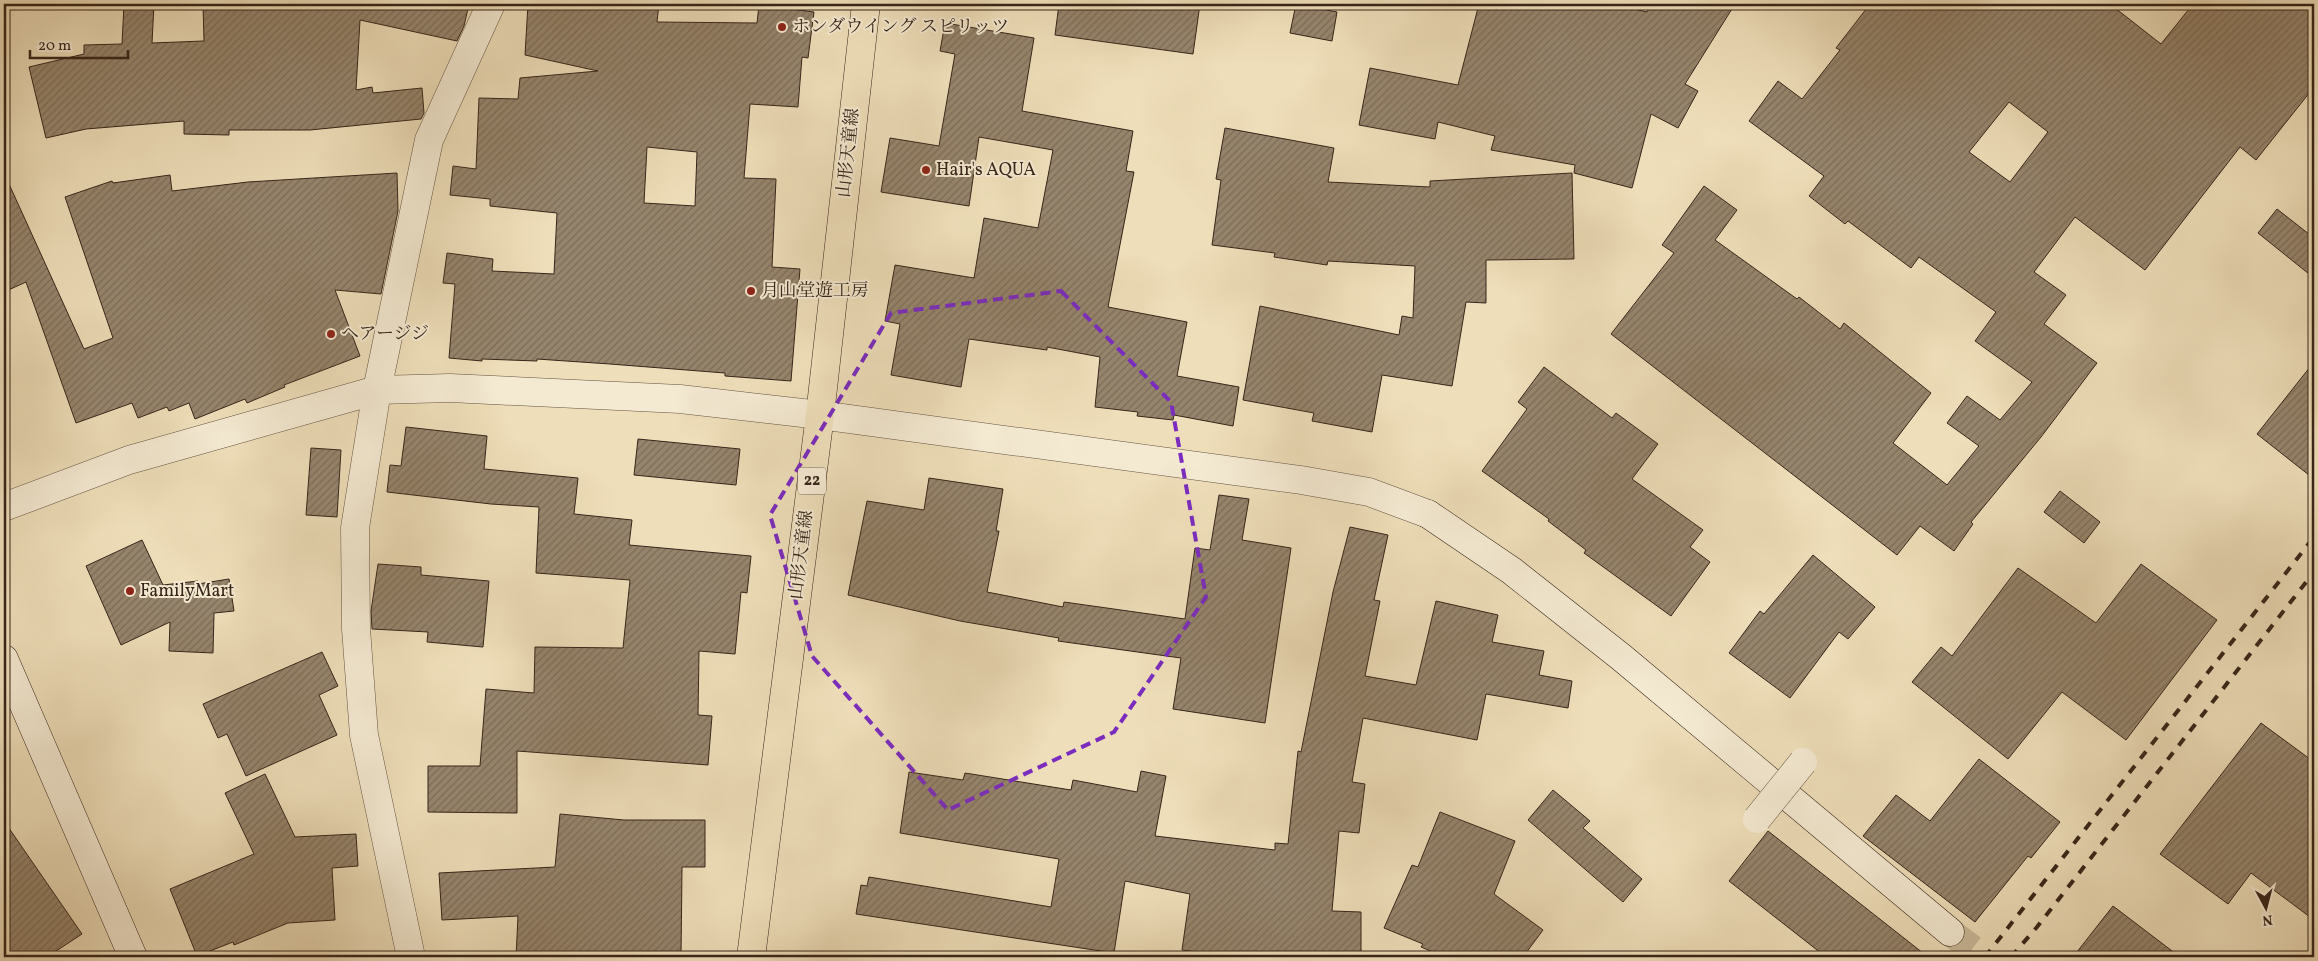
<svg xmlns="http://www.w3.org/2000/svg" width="2318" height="961" font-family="Vollkorn,'Noto Serif JP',serif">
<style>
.building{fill:url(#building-hatch);stroke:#37251a;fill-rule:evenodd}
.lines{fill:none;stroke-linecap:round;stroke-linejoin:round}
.secondary-tunnel{stroke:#c9b999;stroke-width:28;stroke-dasharray:28 14;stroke-linecap:butt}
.street-casing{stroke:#655342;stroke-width:29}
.secondary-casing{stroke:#37251a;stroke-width:29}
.primary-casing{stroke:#37251a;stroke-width:29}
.street{stroke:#f4ead2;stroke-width:28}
.secondary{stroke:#f4ead2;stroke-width:28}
.primary{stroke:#eedeb9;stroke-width:28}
.rail{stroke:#37251a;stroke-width:4;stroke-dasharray:9 9;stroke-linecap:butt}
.street-bridge-casing{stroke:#655342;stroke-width:29;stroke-linecap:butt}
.street-bridge{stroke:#f4ead2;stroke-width:28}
.marked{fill:none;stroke:#7b2cbf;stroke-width:4;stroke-dasharray:10 6;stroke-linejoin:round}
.poi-dot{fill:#8f2418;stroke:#f4ead2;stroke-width:2}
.labels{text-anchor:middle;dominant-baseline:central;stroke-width:4;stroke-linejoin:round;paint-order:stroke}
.shield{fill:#f4ead2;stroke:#706051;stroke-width:1}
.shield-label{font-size:16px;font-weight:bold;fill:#37251a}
.poi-label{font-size:18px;fill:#37251a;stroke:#f4ead2;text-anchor:start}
.street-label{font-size:18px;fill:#37251a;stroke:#f4ead2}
</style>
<defs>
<pattern id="building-hatch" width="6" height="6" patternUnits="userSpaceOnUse" patternTransform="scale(1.25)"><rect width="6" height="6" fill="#96856d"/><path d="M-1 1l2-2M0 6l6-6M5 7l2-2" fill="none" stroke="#7b6d59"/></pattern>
</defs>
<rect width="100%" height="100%" fill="#eedeb9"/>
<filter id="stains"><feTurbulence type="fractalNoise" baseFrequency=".004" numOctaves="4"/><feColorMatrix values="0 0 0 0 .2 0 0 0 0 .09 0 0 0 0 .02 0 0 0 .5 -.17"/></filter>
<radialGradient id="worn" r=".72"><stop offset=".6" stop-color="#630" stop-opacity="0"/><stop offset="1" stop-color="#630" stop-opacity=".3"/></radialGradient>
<!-- building -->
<path class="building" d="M 124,4 L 154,4 L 152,43 L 204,41 L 203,4 L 469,4 L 464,26 L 457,41 L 360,20 L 356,90 L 372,87 L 373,93 L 422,88 L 424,113 L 421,119 L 310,130 L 229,130 L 229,135 L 184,134 L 184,121 L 86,129 L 46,138 L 29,67 L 84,54 L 84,45 L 122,44 Z
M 528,4 L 659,4 L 657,22 L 757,23 L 759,5 L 814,12 L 808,58 L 802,57 L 798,107 L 750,104 L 744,178 L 776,179 L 772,267 L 800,269 L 791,381 L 725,376 L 725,373 L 610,364 L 537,359 L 537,361 L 482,359 L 482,361 L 449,358 L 455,284 L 443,283 L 447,253 L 493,259 L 492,271 L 554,274 L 557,213 L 490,206 L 490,199 L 450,195 L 453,166 L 476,169 L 479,98 L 518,99 L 520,78 L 598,71 L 525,55 ZM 647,147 L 697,152 L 695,206 L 644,203 Z
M 1059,4 L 1200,4 L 1193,54 L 1055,35 Z
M 1296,4 L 1337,12 L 1332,41 L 1290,33 Z
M 1479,4 L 1613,4 L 1647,12 L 1651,4 L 1735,4 L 1685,84 L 1698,91 L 1678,128 L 1651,114 L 1632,188 L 1574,173 L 1575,165 L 1491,150 L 1495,136 L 1438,122 L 1435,139 L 1359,125 L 1370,68 L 1458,85 Z
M 1870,4 L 2110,4 L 2161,44 L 2193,4 L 2314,4 L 2314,87 L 2256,160 L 2240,147 L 2145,270 L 2075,217 L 2034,272 L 2066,295 L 2044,324 L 2097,363 L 2041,437 L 1971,522 L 1973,524 L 1954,551 L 1920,526 L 1897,555 L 1611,334 L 1674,253 L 1662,245 L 1704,186 L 1737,210 L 1715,240 L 1797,299 L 1799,297 L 1840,329 L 1844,323 L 1931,393 L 1893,443 L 1947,485 L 1979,446 L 1947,423 L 1967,396 L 2000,420 L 2032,382 L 1975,341 L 1996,312 L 1919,257 L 1911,268 L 1848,221 L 1845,224 L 1809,196 L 1824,176 L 1749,121 L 1778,81 L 1802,99 L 1840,50 L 1836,48 ZM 2009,102 L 2048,132 L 2010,182 L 1969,152 Z
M 945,23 L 1034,38 L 1022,111 L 1133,131 L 1126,171 L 1134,172 L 1108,307 L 1187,322 L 1177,376 L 1239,387 L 1233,426 L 1174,415 L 1173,420 L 1137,416 L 1138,412 L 1095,407 L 1100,357 L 1047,347 L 1047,350 L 969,339 L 961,387 L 891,375 L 900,324 L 885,321 L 895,265 L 974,278 L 984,218 L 1038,228 L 1053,150 L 979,137 L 969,206 L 881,192 L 890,138 L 939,146 L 955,54 L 940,51 Z
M 1225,128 L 1334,148 L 1328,182 L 1430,187 L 1430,181 L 1572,173 L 1574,259 L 1486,260 L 1486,303 L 1466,302 L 1452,386 L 1382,375 L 1372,432 L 1312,421 L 1314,413 L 1243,400 L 1260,306 L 1399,335 L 1402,316 L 1413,318 L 1415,266 L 1328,261 L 1327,265 L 1274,257 L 1275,253 L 1212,245 L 1221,180 L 1216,179 Z
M 4,173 L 84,349 L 113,338 L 65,197 L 112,181 L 113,183 L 170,175 L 172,191 L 248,182 L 397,173 L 398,211 L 381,294 L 335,290 L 360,356 L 284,385 L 285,387 L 247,403 L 245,399 L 195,419 L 189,403 L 169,411 L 167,407 L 138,418 L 132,403 L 76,423 L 26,282 L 4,292 Z
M 2277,209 L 2314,238 L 2314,278 L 2258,233 Z
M 2314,362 L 2314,479 L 2257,434 Z
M 1544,367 L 1612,418 L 1616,413 L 1658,444 L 1632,479 L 1703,530 L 1690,547 L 1710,562 L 1671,616 L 1584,553 L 1586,550 L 1548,521 L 1549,519 L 1482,471 L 1527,409 L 1518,402 Z
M 406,427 L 487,436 L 484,469 L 578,478 L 574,514 L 632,520 L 629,545 L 751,556 L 747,593 L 741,592 L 735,654 L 699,651 L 698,715 L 712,716 L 708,765 L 517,751 L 517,813 L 428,812 L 428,766 L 480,766 L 486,689 L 534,693 L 535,647 L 623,648 L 630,580 L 536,573 L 539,507 L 491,504 L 387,492 L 390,465 L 401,466 Z
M 638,439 L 740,449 L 736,485 L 634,475 Z
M 311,448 L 341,450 L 337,517 L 306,515 Z
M 929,478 L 1003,489 L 996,531 L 999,531 L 987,592 L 1063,607 L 1064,602 L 1185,619 L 1195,548 L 1210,550 L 1219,495 L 1249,499 L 1242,540 L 1291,548 L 1265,723 L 1173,709 L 1181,658 L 1058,641 L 1059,638 L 960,621 L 848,595 L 867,501 L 924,510 Z
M 2060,491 L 2100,522 L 2084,543 L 2044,512 Z
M 1350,527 L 1388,535 L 1374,600 L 1380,601 L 1365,676 L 1416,685 L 1436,601 L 1498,615 L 1492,642 L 1544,651 L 1539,675 L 1572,681 L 1568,708 L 1486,694 L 1477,740 L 1363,718 L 1352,782 L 1365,784 L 1359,833 L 1339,831 L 1332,911 L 1361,912 L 1361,957 L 1260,955 L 1260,957 L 1235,957 L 1182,950 L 1190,894 L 1125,881 L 1114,953 L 856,914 L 861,885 L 867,886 L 869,877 L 1051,907 L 1059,859 L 900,833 L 909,772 L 963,780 L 965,773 L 1071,790 L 1073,780 L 1137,792 L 1141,771 L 1166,776 L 1155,836 L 1275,850 L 1275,843 L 1288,844 L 1298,751 L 1301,752 L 1333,592 Z
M 142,540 L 163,585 L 198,581 L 198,584 L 229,579 L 234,611 L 214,613 L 213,653 L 169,651 L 170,622 L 121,645 L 86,566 Z
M 1813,555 L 1875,607 L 1848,639 L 1839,632 L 1790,698 L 1729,653 L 1760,611 L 1764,614 Z
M 378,564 L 421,567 L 421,575 L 489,581 L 483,647 L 427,642 L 428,632 L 372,629 L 371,611 Z
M 2141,564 L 2217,620 L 2126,740 L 2062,692 L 2008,759 L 1912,682 L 1941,647 L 1952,656 L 2018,568 L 2096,623 Z
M 322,652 L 338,686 L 319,695 L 337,735 L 246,776 L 227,734 L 218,738 L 203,704 Z
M 2261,723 L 2314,762 L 2314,920 L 2251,873 L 2228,904 L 2160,854 Z
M 1979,759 L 2060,822 L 2031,858 L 2028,856 L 1975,922 L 1863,836 L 1896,795 L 1930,821 Z
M 265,774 L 295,837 L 356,834 L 358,866 L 332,868 L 335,920 L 288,923 L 234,945 L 233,942 L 197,956 L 170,889 L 254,854 L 225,793 Z
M 1553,790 L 1590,821 L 1583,828 L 1642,879 L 1623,902 L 1528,820 Z
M 1440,812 L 1515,841 L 1494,894 L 1543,930 L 1523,957 L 1445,957 L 1421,947 L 1423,944 L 1384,928 L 1412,865 L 1418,867 Z
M 560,814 L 624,820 L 705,820 L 705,867 L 682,867 L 681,957 L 516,957 L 518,916 L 442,920 L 439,873 L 555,867 Z
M 4,821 L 82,934 L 47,957 L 4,957 Z
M 1768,831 L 1928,957 L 1826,957 L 1729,881 Z
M 2113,906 L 2180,957 L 2073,957 Z"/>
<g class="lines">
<!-- secondary-tunnel -->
<path class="secondary-tunnel" d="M 1950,932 L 1983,957"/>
<defs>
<path id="street" d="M 4,507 L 129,460 L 377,390 L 450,388 L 680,399 L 820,415 L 1301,480 L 1369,492 L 1428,514
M 411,957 L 364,735 L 356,629 L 355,528 L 377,390 L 429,140 L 491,4"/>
<path id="secondary" d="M 1428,514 L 1512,571 L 1621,657 L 1950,932
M 4,659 L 133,957"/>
<path id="primary" d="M 751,957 L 820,415 L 866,4"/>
</defs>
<!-- street casing -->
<use href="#street" class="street-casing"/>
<!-- secondary casing -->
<use href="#secondary" class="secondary-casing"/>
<!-- primary casing -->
<use href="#primary" class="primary-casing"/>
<!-- street -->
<use href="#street" class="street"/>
<!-- secondary -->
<use href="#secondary" class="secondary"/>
<!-- primary -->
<use href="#primary" class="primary"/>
<!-- rail -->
<path class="rail" d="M 1985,957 L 2314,537
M 2011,957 L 2037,927 L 2314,572"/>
<defs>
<path id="street-bridge" d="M 1757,819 L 1803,762"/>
</defs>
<!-- street-bridge casing -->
<use href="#street-bridge" class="street-bridge-casing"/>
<!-- street-bridge -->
<use href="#street-bridge" class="street-bridge"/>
</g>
<!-- marked area -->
<path class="marked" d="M 1061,291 L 1171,402 L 1206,597 L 1114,732 L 948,810 L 812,656 L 770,515 L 891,313 Z"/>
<!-- markers -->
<g class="poi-dot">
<circle cx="782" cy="27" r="5"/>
<circle cx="926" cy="170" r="5"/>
<circle cx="751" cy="291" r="5"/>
<circle cx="331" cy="334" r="5"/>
<circle cx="130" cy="591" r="5"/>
</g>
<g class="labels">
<!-- shield labels -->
<rect class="shield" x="798" y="467.5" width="28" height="27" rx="4"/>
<g class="shield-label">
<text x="812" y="481">22</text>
</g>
<!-- poi labels -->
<g class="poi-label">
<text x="792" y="27">ホンダウイング スピリッツ</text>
<text x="936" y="170">Hair's AQUA</text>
<text x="761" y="291">月山堂遊工房</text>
<text x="341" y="334">ヘアージジ</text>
<text x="140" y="591">FamilyMart</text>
</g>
<!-- street labels -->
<g class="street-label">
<text transform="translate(849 153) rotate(-84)">山形天童線</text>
<text transform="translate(802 555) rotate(-83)">山形天童線</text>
</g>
</g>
<!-- margin -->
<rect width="2318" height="961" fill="none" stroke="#eedeb9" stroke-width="20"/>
<rect x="5" y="5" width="2308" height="951" fill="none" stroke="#37251a" stroke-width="2.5"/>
<rect x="10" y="10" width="2298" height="941" fill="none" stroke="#37251a"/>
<!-- north arrow -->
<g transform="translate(2266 908) rotate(173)" stroke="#f4ead2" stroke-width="4" paint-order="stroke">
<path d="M0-4L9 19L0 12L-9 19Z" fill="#37251a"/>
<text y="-8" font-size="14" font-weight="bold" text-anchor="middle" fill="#37251a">N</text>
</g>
<!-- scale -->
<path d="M30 50v8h98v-8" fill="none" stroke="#37251a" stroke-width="2.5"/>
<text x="38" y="50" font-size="15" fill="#37251a" stroke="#f4ead2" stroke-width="4" paint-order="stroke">20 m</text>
<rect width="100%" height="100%" filter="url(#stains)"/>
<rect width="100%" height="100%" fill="url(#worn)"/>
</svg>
